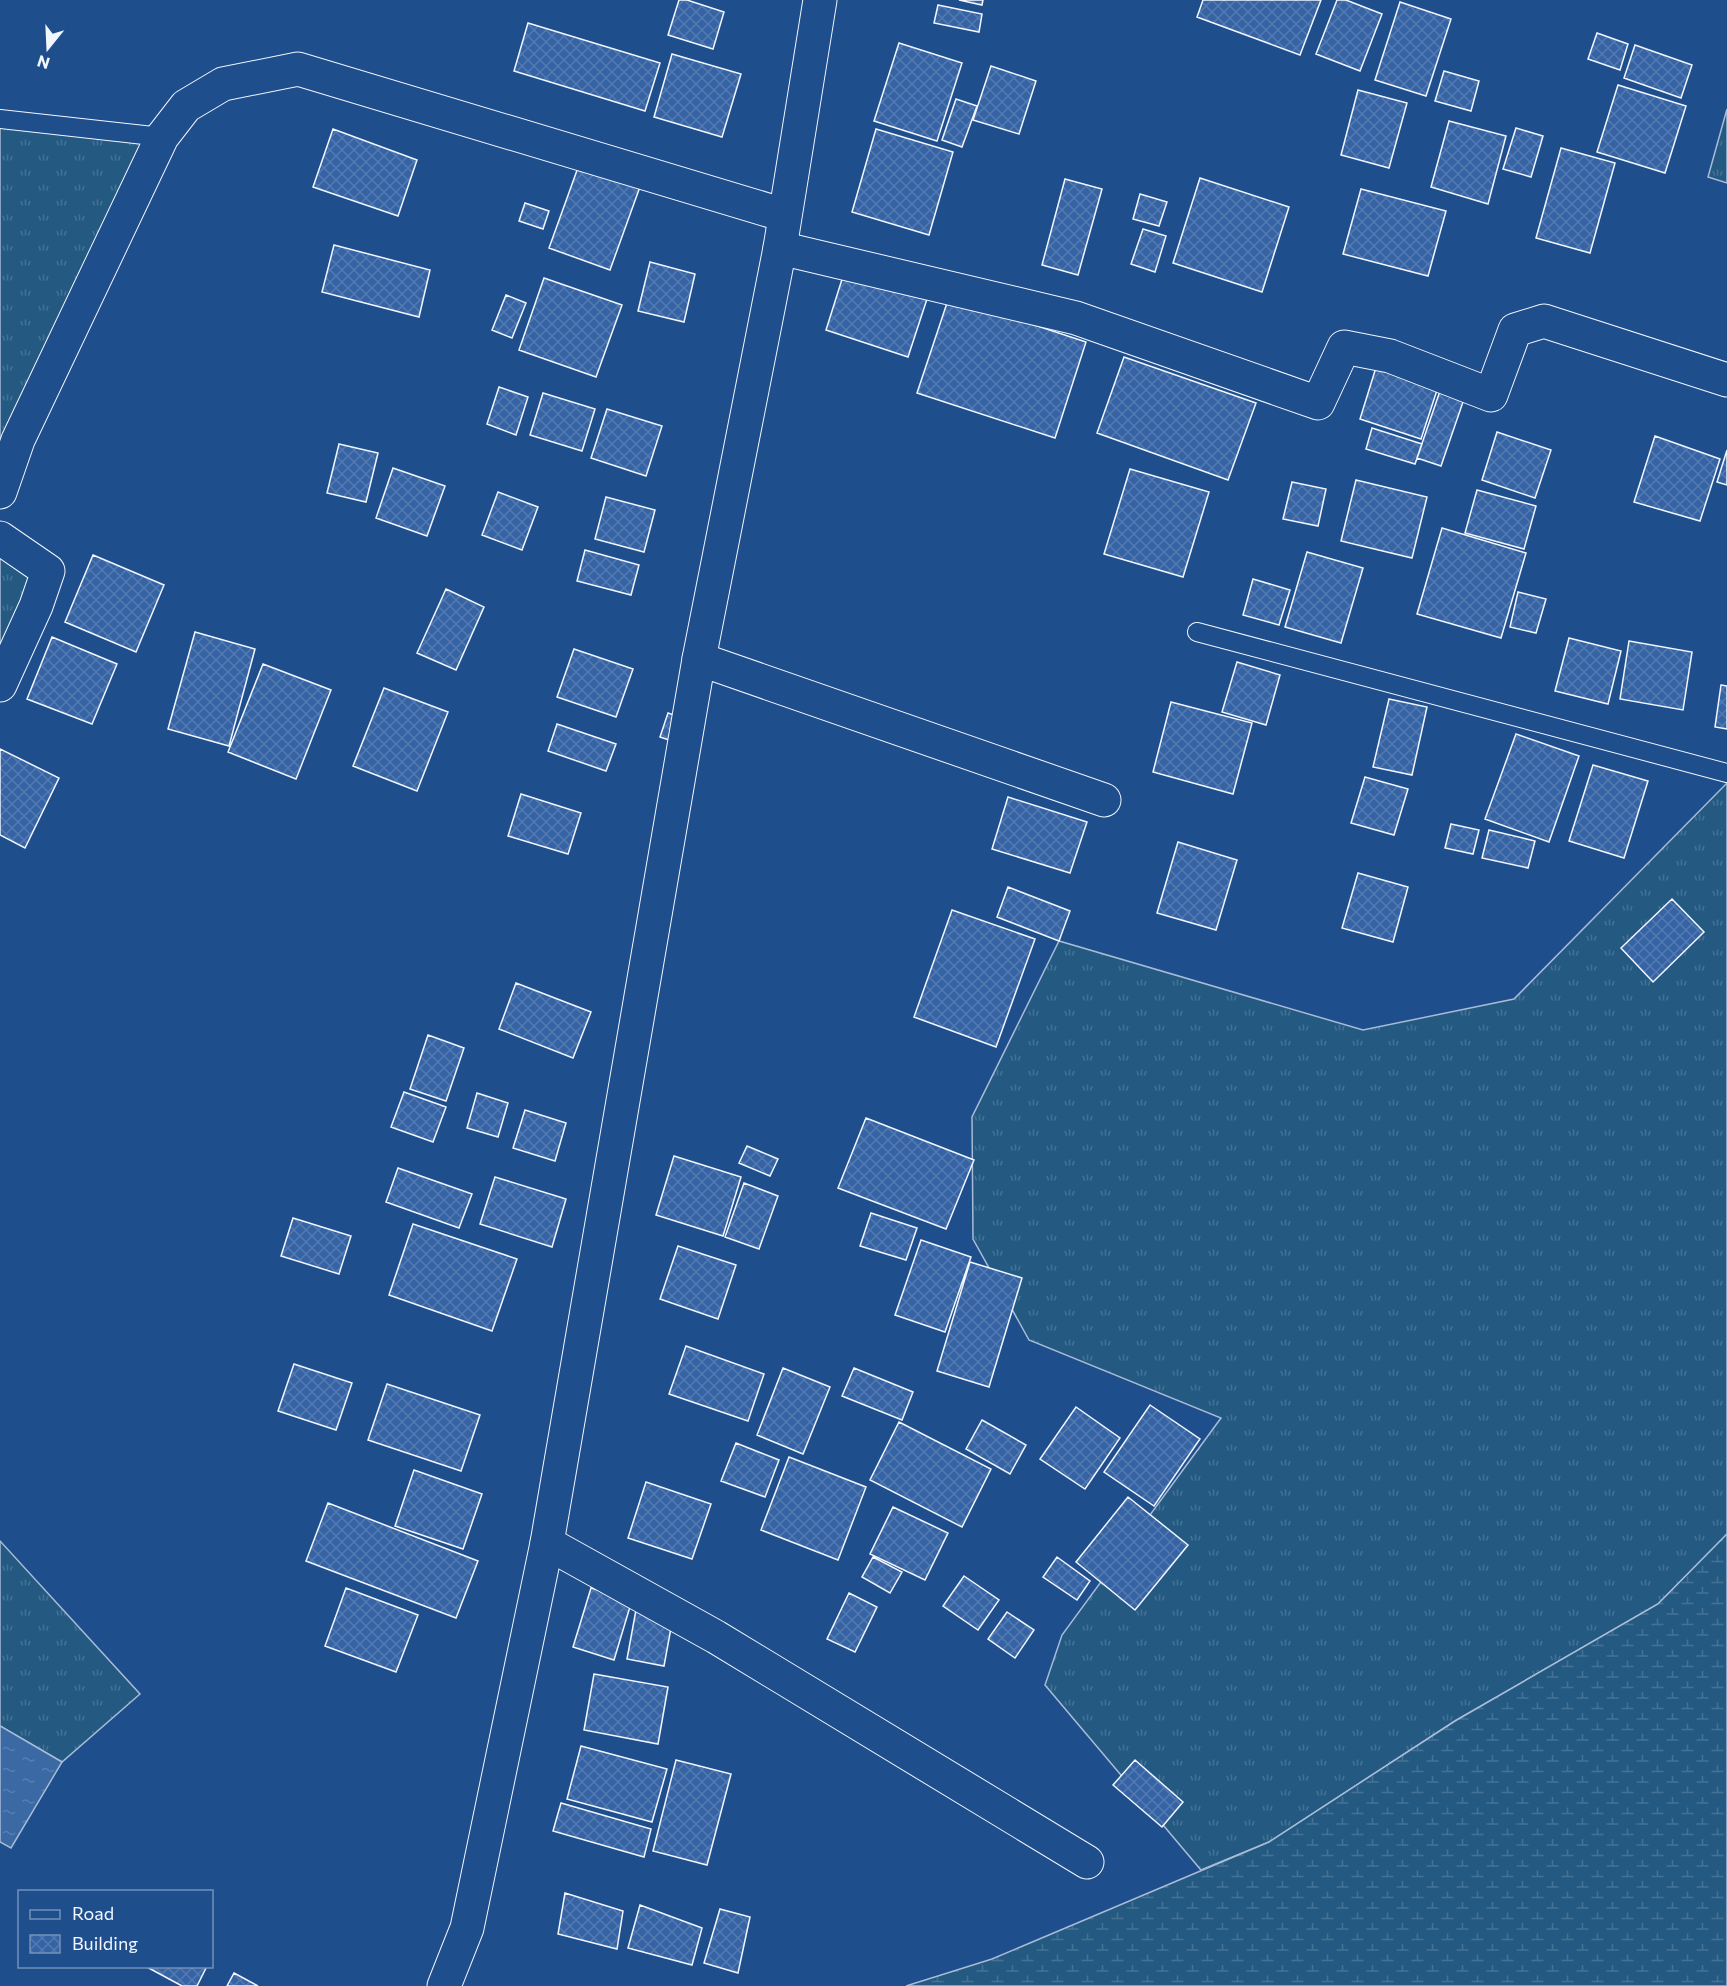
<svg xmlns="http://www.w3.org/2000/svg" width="1727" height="1986" font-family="Commissioner,sans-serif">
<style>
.grass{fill:url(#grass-tufts);stroke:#a8bbd7;stroke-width:1.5}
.wetland{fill:url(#wetland-marsh);stroke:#a8bbd7;stroke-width:1.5}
.water{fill:url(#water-ripples);stroke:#a8bbd7;stroke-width:1.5}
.building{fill:url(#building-cross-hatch);stroke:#f2f6ff;stroke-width:1.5}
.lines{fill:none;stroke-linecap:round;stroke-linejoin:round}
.service-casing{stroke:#f2f6ff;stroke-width:20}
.minor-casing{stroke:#f2f6ff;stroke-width:35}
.tertiary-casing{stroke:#f2f6ff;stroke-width:35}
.service{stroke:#1f4e8c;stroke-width:18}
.minor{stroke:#1f4e8c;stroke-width:33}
.tertiary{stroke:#1f4e8c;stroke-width:33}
</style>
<defs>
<pattern id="grass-tufts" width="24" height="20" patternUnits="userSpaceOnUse" patternTransform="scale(1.5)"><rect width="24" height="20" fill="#245a82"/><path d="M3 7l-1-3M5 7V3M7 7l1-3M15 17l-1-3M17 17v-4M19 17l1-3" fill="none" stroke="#447295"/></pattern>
<pattern id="wetland-marsh" width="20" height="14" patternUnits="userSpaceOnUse" patternTransform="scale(1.5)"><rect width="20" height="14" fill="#245a82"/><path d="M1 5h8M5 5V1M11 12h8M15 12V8" fill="none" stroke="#447295"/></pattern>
<pattern id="water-ripples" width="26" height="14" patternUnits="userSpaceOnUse" patternTransform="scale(1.5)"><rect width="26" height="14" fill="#3b69a3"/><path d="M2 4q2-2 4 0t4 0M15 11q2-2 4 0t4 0" fill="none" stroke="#587fb1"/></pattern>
<pattern id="building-cross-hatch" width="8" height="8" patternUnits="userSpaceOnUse" patternTransform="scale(1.5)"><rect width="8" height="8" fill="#3563a3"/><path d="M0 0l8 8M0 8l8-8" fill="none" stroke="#537ab1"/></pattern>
</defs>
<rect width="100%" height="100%" fill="#1f4e8c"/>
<!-- grass -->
<path class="grass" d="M 1727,109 L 1727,183 L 1708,177 Z
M 0,119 L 162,137 L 0,500 Z
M 0,538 L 48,571 L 0,685 Z
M 1727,783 L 1727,1534 L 1658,1604 L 1455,1721 L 1269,1842 L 1201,1870 L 1045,1685 L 1062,1635 L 1221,1418 L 1029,1340 L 973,1239 L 972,1117 L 1059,941 L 1363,1030 L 1514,999 Z
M 0,1541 L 140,1694 L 62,1762 L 0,1726 Z"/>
<!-- wetland -->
<path class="wetland" d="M 1727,1534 L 1727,1986 L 906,1986 L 992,1959 L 1269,1842 L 1455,1721 L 1658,1604 Z"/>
<!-- water -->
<path class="water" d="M 0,1726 L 62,1762 L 11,1848 L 0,1842 Z"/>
<!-- building -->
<path class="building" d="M 679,0 L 687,0 L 724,12 L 713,49 L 668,35 Z
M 959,0 L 983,0 L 982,5 Z
M 1203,0 L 1321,0 L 1300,55 L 1197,17 Z
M 1337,0 L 1346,0 L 1382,14 L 1360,71 L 1316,54 Z
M 1400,2 L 1451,19 L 1426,96 L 1375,80 Z
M 938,5 L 982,14 L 979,32 L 934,23 Z
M 528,23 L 660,63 L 645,111 L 514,71 Z
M 1597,33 L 1628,44 L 1620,70 L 1588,59 Z
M 899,43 L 962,63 L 937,141 L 874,121 Z
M 1635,45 L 1692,65 L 1681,98 L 1624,78 Z
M 672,54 L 741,74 L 722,137 L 654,117 Z
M 991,66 L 1036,81 L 1019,134 L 973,120 Z
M 1444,71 L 1479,81 L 1471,111 L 1435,101 Z
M 1618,85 L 1686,106 L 1665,173 L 1597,152 Z
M 1358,90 L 1407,103 L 1389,168 L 1341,155 Z
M 956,99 L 977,106 L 962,147 L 942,140 Z
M 1449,121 L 1506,136 L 1488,204 L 1431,187 Z
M 1516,128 L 1543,136 L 1531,177 L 1503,169 Z
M 333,129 L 417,160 L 398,216 L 313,187 Z
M 876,129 L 953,152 L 929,235 L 852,212 Z
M 1561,148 L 1615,163 L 1590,253 L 1536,238 Z
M 580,162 L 641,184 L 610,270 L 549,248 Z
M 1200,178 L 1289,207 L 1262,292 L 1173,263 Z
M 1065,179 L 1102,189 L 1078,275 L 1042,265 Z
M 1361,189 L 1446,211 L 1428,276 L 1343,254 Z
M 1140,194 L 1167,202 L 1159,226 L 1133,219 Z
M 525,203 L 549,211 L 543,229 L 519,221 Z
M 1143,229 L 1166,236 L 1155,272 L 1131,264 Z
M 334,245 L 430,270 L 419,317 L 322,292 Z
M 650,262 L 695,274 L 684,322 L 638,311 Z
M 844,273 L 927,299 L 908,357 L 826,330 Z
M 544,278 L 622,305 L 596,377 L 519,350 Z
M 506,295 L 526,303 L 512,338 L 492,330 Z
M 949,297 L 1086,342 L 1055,438 L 917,393 Z
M 1124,357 L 1256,403 L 1228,480 L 1097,433 Z
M 1378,361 L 1440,381 L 1421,439 L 1360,419 Z
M 499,387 L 528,397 L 516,435 L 487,424 Z
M 1440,391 L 1464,399 L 1441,466 L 1417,458 Z
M 543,393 L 595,409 L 582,451 L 530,435 Z
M 607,409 L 662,426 L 646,476 L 591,458 Z
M 1372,428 L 1422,444 L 1415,464 L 1366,449 Z
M 1497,432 L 1551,450 L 1535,498 L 1482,480 Z
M 1655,436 L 1720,459 L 1700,521 L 1634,502 Z
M 339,444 L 378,453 L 366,502 L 327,493 Z
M 1727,450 L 1727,485 L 1717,482 Z
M 393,468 L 445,486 L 427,536 L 376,518 Z
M 1130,469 L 1209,492 L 1183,577 L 1104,554 Z
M 1356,480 L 1427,497 L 1412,558 L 1341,541 Z
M 1292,482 L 1326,489 L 1318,526 L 1283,519 Z
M 1477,490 L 1536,506 L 1524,549 L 1465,533 Z
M 498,492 L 538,507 L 522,550 L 482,535 Z
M 606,497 L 655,510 L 644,552 L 595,539 Z
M 1442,528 L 1526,553 L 1501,638 L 1417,614 Z
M 585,550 L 639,565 L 631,595 L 577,581 Z
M 1307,552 L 1363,568 L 1341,643 L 1285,627 Z
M 93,555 L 164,585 L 136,652 L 65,622 Z
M 1253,579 L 1290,590 L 1279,625 L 1243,615 Z
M 446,589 L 484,607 L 456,670 L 417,653 Z
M 1518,592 L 1546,599 L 1536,633 L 1510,627 Z
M 195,632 L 255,649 L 229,746 L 168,729 Z
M 52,637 L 117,664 L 92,724 L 27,699 Z
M 1569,638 L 1621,651 L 1608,704 L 1555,691 Z
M 1629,641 L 1692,652 L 1683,710 L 1620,699 Z
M 574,649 L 633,669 L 616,717 L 557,697 Z
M 1237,662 L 1280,675 L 1266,725 L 1222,712 Z
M 263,664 L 331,690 L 296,779 L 228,752 Z
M 1721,685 L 1727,686 L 1727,729 L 1715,727 Z
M 384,688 L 448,712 L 417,791 L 353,766 Z
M 1389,699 L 1427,707 L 1412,775 L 1373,767 Z
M 1171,702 L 1252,723 L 1233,794 L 1153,772 Z
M 668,713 L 701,724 L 693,748 L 660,737 Z
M 557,724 L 616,744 L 606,771 L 548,751 Z
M 1516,734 L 1579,756 L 1549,842 L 1485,819 Z
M 0,749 L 59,778 L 25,848 L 0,835 Z
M 1593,765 L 1648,781 L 1624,858 L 1569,841 Z
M 1365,777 L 1408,789 L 1394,835 L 1351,823 Z
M 521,794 L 581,813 L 568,854 L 508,836 Z
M 1008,797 L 1087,822 L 1070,873 L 992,849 Z
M 1451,824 L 1479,830 L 1473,854 L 1445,848 Z
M 1489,830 L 1535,841 L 1528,868 L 1482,858 Z
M 1178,842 L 1237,860 L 1216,930 L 1157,913 Z
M 1358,873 L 1408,887 L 1393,942 L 1342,928 Z
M 1008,887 L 1070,911 L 1059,941 L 997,917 Z
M 1672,899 L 1704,932 L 1653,982 L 1621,948 Z
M 952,910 L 1035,939 L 996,1047 L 914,1017 Z
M 516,983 L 591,1012 L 573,1058 L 499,1029 Z
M 428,1035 L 464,1048 L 446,1101 L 410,1089 Z
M 404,1092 L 446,1107 L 433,1142 L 391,1127 Z
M 477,1093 L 508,1103 L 498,1137 L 467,1128 Z
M 525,1110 L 566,1123 L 555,1161 L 513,1148 Z
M 866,1118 L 974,1160 L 946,1229 L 838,1188 Z
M 747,1146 L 778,1159 L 770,1176 L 739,1163 Z
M 674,1156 L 741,1177 L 723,1236 L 656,1215 Z
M 398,1168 L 472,1194 L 459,1228 L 386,1202 Z
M 495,1177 L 566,1199 L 552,1247 L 480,1224 Z
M 744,1183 L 778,1196 L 759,1249 L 725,1237 Z
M 871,1213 L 917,1228 L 906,1260 L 860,1246 Z
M 293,1218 L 351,1236 L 339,1274 L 281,1256 Z
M 413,1224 L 517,1259 L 492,1331 L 389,1295 Z
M 921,1240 L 971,1257 L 945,1332 L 895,1315 Z
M 678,1246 L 736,1265 L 718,1319 L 660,1299 Z
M 970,1262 L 1022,1278 L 989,1387 L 937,1371 Z
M 686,1346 L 764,1374 L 748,1421 L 669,1394 Z
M 294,1364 L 352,1383 L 336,1430 L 278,1411 Z
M 783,1368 L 830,1387 L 803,1454 L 757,1435 Z
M 854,1368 L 913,1392 L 902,1420 L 842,1396 Z
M 387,1384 L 480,1415 L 461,1471 L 368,1440 Z
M 1150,1405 L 1200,1439 L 1154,1506 L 1104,1472 Z
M 1076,1407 L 1120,1438 L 1085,1489 L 1040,1459 Z
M 982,1420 L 1026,1445 L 1010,1474 L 966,1449 Z
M 899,1422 L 991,1469 L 962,1527 L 870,1480 Z
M 736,1443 L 779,1460 L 765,1497 L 721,1481 Z
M 789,1457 L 866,1487 L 838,1560 L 761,1530 Z
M 414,1470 L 482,1494 L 463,1549 L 395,1526 Z
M 646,1482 L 711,1504 L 692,1559 L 628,1538 Z
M 1128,1497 L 1188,1545 L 1135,1610 L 1076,1562 Z
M 328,1503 L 478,1561 L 456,1618 L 306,1561 Z
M 893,1507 L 948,1533 L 925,1580 L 870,1554 Z
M 873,1557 L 902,1572 L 890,1593 L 862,1577 Z
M 1057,1557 L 1090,1581 L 1077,1600 L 1043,1577 Z
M 964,1576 L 999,1600 L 978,1630 L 943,1606 Z
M 346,1588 L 418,1615 L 396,1672 L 325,1646 Z
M 591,1588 L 632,1600 L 614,1660 L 573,1647 Z
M 849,1593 L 877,1607 L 855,1652 L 827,1639 Z
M 636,1610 L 673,1617 L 664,1666 L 627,1659 Z
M 1007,1612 L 1034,1630 L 1015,1658 L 988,1639 Z
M 594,1674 L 668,1687 L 658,1744 L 584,1730 Z
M 581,1746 L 667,1769 L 652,1822 L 567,1799 Z
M 676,1760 L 731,1774 L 707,1865 L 653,1851 Z
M 1135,1760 L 1183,1802 L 1162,1827 L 1113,1785 Z
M 561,1803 L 651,1829 L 644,1857 L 553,1831 Z
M 565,1893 L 623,1911 L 617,1949 L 558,1934 Z
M 640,1905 L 702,1928 L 692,1965 L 628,1948 Z
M 720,1909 L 750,1917 L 738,1973 L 704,1963 Z
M 145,1966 L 207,1966 L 197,1986 L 182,1986 Z
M 234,1973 L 258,1986 L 227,1986 Z"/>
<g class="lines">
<defs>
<path id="service" d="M 0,119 L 162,137
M 1197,632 L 1727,773"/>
<path id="minor" d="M 780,248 L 1076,318 L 1318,403 L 1344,347 L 1390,356 L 1491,395 L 1515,330 L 1544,321 L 1727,380
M 0,492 L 18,440 L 162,137 L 186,106 L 223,84 L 298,69 L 784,215
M 0,538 L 48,571 L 36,606 L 0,685
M 699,659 L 1104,800
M 547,1543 L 716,1637 L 1087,1862"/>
<path id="tertiary" d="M 444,1986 L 467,1928 L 547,1543 L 699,659 L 780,248 L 820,0"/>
</defs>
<!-- service casing -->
<use href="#service" class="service-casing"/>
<!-- minor casing -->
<use href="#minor" class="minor-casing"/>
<!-- tertiary casing -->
<use href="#tertiary" class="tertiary-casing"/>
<!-- service -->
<use href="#service" class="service"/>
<!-- minor -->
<use href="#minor" class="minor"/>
<!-- tertiary -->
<use href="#tertiary" class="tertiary"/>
</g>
<!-- legend -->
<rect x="18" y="1890" width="195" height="78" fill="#1f4e8c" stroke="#7391ba" stroke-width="1.5"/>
<rect x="30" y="1910" width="30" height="9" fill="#1f4e8c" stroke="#7391ba" stroke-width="1.5"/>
<text x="72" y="1920" font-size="18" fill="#f2f6ff">Road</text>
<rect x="30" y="1935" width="30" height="18" fill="url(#building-cross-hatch)" stroke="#7391ba" stroke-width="1.5"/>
<text x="72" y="1950" font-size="18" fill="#f2f6ff">Building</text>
<!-- north arrow -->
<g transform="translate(48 48) rotate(198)" stroke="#1f4e8c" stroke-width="4.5" paint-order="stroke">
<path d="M0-4.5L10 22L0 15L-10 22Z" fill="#f2f6ff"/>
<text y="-9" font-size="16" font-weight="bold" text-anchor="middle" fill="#f2f6ff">N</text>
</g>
</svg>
